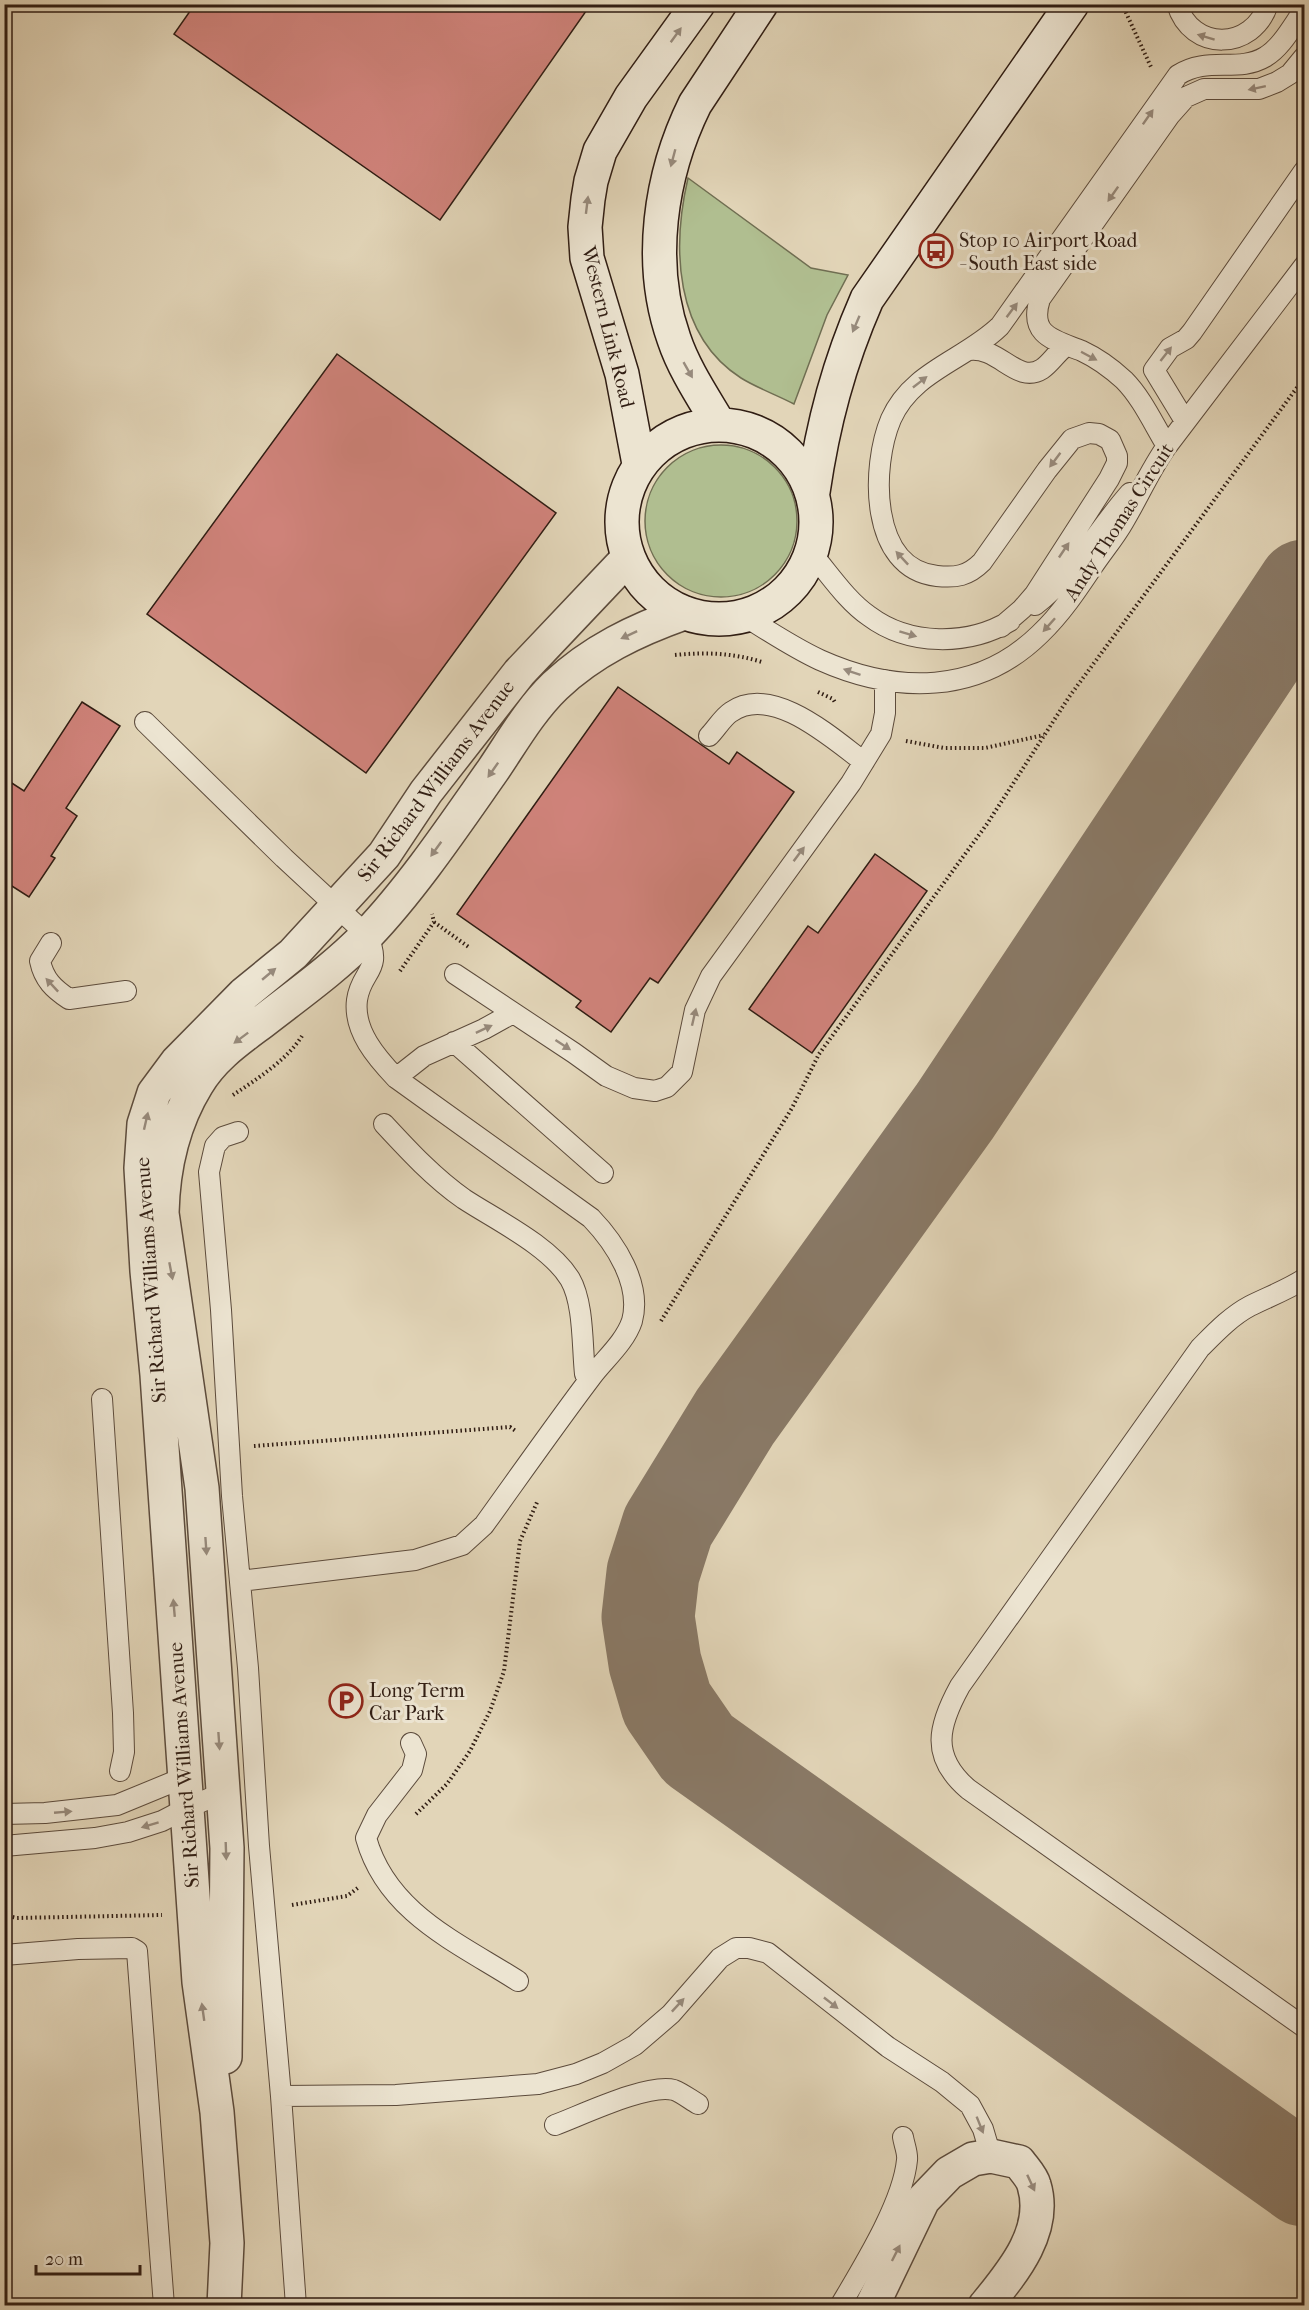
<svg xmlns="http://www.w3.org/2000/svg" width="1309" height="2310" font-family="'IM FELL French Canon',serif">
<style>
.green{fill:#b0be90;stroke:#706e52;stroke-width:1.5}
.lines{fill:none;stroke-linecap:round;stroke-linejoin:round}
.taxiway{stroke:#897966;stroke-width:93}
.building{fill:#d0837b;stroke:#301d13;stroke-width:1.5}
.lane-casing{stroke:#5c4b3c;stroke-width:22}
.street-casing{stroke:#5c4b3c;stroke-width:36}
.secondary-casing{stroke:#301d13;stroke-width:36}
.path{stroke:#301d13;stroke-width:4;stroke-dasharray:1.5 3;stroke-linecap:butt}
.lane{stroke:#ece4d1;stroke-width:20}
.street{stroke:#ece4d1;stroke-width:33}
.secondary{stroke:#ece4d1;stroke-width:33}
.oneway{fill:#978a7c}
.labels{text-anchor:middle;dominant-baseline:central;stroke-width:6;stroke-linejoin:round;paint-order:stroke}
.poi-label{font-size:20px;fill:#301d13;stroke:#ece4d1;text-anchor:start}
.street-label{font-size:20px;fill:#301d13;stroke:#ece4d1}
</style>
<rect width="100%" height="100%" fill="#e2d5b8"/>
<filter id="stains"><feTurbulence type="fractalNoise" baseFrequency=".00333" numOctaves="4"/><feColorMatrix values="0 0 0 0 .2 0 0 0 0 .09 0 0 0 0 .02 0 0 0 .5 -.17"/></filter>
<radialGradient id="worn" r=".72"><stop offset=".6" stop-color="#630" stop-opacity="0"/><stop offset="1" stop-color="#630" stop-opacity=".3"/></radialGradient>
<!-- green -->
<path class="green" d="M 688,178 L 811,268 L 848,275 L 827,315 L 794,404 C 777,395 757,388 741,378 C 674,335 672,247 688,178 Z
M645 521a76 76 0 1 1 152 0a76 76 0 1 1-152 0Z"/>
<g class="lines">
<!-- taxiway -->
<path class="taxiway" d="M 1304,586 L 955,1111 L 735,1417 L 668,1526 L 653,1573 L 648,1617 L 655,1663 L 667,1704 L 698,1749 L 1304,2180"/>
</g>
<!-- building -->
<path class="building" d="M 195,4 L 591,4 L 440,220 L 174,34 Z
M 337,354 L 556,513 L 366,773 L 147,614 Z
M 618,687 L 729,764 L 737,752 L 794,792 L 658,983 L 650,978 L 611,1032 L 576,1007 L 581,1001 L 457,914 Z
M 82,702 L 120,726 L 66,808 L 77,816 L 51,856 L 55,858 L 29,897 L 4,881 L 4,778 L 24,791 Z
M 875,854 L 927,891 L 812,1053 L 749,1009 L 808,926 L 818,933 Z"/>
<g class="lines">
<defs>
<path id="lane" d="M 1177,4 C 1191,52 1253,51 1268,4
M 969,350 C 999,346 1017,385 1042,369 C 1051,363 1057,352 1066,346
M 1185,421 L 1154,370 L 1170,348 L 1186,339 L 1192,332 L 1304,171
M 1167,446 C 1154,425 1142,398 1124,380 C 1112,369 1097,358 1082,351 C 1055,340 1028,336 1040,299 L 1170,115 L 1186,97 L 1204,89 L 1259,89 L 1277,82 L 1290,74 L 1304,57
M 812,554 C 830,575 847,601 869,616 C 909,646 968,646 1010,621
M 1035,605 C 1074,575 1097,530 1130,493
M 746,617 C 770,632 794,648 820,660 C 896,694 978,695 1040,634 C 1061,614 1077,590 1093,566 C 1103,551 1115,537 1124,521 C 1139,496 1150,470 1167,446 L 1304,266
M 1001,627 L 1022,609 L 1035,594 L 1109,479 L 1117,463 L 1117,456 L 1110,440 L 1099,434 L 1089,433 L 1072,439 L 1047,470 L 982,562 C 968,576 956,578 937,576 C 869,569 871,466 891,419 C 912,371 965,360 1000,326 L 1178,75 C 1207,56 1238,73 1265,57 C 1282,47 1293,25 1304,10
M 145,722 L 284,858 L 367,935 C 384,971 361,970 357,1000 C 353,1031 377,1058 396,1078 L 591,1218 C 615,1243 642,1284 632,1321 C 625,1342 605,1359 592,1376 C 555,1425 520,1475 484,1525 L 462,1545 L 415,1560 L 240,1581
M 709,736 C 716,729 723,717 731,712 C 772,683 833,739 864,762
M 51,943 L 40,961 C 44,980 54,989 69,999 L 126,991
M 455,974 L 574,1053 L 606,1076 L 634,1088 L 655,1091 L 667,1087 L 682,1072 L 695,1010 L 711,976 L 851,783 L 881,734 L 885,713 L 885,680
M 454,1042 L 603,1173
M 396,1078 L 424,1056 L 484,1029 L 513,1013
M 384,1124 C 409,1151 434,1178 464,1199 C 496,1220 550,1246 570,1279 C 584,1303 582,1346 585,1374
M 238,1132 L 223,1137 L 215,1146 L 209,1172 L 221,1310 L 232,1496 L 248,1668 L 259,1846 L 281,2096 L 296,2306
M 1304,1279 C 1287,1290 1268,1297 1250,1306 C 1231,1316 1215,1333 1200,1348 L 960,1686 C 938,1726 930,1756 968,1789 L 1304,2027
M 102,1399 L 123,1713 L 124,1752 L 120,1771
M 411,1743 L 416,1754 L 412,1770 L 377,1815 L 366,1838 C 387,1913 457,1942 518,1981
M 4,1814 L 45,1813 L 117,1805 L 185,1777
M 4,1846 L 95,1838 L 128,1832 L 162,1821 L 187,1808 L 222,1793
M 4,1955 L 78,1949 L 132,1948 L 137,1951 L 164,2306
M 281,2096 L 396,2095 L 538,2084 L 576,2074 L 603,2063 L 635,2045 L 671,2014 L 720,1958 L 736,1948 L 749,1948 L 768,1953 L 888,2047 L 942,2082 L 970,2105 L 983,2129 L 991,2156
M 555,2125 C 582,2115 648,2083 674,2090 C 682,2093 691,2100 698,2104
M 840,2306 C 863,2267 903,2203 907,2160 C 908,2153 904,2144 903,2137"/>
<path id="street" d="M 225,2057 L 227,1848 L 202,1488 L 162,1213 C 163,1168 173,1123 197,1084 C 213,1057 238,1040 262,1022 C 298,994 335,968 367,935 C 412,888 455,824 493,770 C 512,742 530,710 555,686 C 592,651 636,630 684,613
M 224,2306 L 227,2243 L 222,2176 L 217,2112 L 199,1982 L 157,1375 L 147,1271 L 141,1168 L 144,1124 L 154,1093 L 177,1062 L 244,994 L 293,954 L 384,855 L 426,792 L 519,673 L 628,558
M 872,2306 L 923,2200 L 949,2173 L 973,2159 L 991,2156 L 1019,2162 C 1024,2169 1032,2177 1034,2185 C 1048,2231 1012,2273 985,2306"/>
<path id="secondary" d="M 719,424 C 703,397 684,369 674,339 C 647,263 660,175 695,104 L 761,4
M622 522a97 97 0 1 1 194 0a97 97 0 1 1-194 0Z
M 639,464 L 622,374 L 587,258 L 585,227 L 588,199 L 591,181 L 600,151 L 631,97 L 698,4
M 813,492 C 823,423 839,363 867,299 L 1072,4"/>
</defs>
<!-- lane casing -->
<use href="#lane" class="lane-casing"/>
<!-- street casing -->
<use href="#street" class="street-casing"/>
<!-- secondary casing -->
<use href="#secondary" class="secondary-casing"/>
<!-- path -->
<path class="path" d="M 1122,4 L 1151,67
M 675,655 C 706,652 733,653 762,662
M 818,692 L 833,699 L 836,704
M 906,741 L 944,748 L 985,748 L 1044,735
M 434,922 L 470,948
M 400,971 L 434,922 L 432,914
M 233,1095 C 257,1079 287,1060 302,1036
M 661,1321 L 792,1108 L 819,1054 L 987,824 L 1069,697 L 1304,378
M 254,1446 L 510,1427 L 517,1432
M 416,1814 L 447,1784 L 470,1751 L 490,1711 L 504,1671 L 520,1541 L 538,1500
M 292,1905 L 347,1896 L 359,1887
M 4,1915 L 17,1918 L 162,1915"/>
<!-- lane -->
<use href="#lane" class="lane"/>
<!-- street -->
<use href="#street" class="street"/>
<!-- secondary -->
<use href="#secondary" class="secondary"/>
</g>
<!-- one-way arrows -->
<defs><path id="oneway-solid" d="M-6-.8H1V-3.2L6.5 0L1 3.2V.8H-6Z" transform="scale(1.5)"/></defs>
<g class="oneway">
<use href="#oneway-solid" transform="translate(676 35) rotate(-54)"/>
<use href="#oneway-solid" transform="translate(1206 37) rotate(-163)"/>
<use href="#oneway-solid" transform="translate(1257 88) rotate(168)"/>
<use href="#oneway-solid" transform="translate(1148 117) rotate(-55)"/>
<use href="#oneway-solid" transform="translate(673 158) rotate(105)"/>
<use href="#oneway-solid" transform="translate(1113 194) rotate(125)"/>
<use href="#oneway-solid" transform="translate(587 205) rotate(-83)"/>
<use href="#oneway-solid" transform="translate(1012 310) rotate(-53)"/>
<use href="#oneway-solid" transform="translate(856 324) rotate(113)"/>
<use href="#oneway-solid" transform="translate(1166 354) rotate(-52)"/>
<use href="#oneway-solid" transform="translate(1089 356) rotate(28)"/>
<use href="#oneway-solid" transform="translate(688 370) rotate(60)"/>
<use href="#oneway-solid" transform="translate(920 382) rotate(-38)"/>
<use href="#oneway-solid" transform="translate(1055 460) rotate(127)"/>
<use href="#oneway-solid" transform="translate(1064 550) rotate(-56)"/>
<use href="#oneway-solid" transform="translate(902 558) rotate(-133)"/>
<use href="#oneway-solid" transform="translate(1049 625) rotate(132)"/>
<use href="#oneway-solid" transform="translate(908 634) rotate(17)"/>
<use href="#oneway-solid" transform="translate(629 635) rotate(155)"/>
<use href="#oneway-solid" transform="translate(852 672) rotate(-161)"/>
<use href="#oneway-solid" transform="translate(493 770) rotate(125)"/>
<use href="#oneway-solid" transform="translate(436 849) rotate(126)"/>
<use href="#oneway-solid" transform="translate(799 854) rotate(-53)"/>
<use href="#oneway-solid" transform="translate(269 974) rotate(-40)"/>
<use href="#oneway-solid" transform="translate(52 985) rotate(-133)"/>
<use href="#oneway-solid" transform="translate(694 1017) rotate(-77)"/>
<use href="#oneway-solid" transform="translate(484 1029) rotate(-25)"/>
<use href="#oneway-solid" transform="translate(241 1038) rotate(143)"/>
<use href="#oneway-solid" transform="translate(563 1045) rotate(33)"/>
<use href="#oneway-solid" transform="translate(146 1121) rotate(-77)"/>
<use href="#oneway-solid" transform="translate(171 1271) rotate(79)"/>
<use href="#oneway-solid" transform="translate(206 1546) rotate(86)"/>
<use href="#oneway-solid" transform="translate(174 1608) rotate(-95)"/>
<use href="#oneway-solid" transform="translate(219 1741) rotate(86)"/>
<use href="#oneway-solid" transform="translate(63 1812) rotate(-5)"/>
<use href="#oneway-solid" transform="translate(150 1825) rotate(163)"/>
<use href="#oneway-solid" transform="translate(226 1851) rotate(88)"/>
<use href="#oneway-solid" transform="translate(831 2003) rotate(38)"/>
<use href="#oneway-solid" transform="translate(678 2005) rotate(-47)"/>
<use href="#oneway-solid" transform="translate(203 2012) rotate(-98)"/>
<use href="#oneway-solid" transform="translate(980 2125) rotate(68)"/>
<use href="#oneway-solid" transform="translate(1031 2183) rotate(65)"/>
<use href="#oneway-solid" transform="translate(896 2253) rotate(-63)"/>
</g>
<!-- icons -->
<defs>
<symbol id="bus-ring" viewBox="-11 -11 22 22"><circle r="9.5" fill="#ece4d1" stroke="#8f2418" stroke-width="1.5"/><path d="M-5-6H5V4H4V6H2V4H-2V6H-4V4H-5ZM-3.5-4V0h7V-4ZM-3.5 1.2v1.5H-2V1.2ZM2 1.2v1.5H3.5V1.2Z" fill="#8f2418"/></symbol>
<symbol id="parking-ring" viewBox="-11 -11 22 22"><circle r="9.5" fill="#ece4d1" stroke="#8f2418" stroke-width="1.5"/><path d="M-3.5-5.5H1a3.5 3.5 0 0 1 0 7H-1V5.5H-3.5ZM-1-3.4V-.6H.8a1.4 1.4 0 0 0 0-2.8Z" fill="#8f2418"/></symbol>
</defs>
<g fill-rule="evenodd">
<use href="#bus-ring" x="917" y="232" width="38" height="38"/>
<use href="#parking-ring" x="327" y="1682" width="38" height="38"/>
</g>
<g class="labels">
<!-- poi labels -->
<g class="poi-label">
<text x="959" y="240">Stop 10 Airport Road<tspan x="959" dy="23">- South East side</tspan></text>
<text x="369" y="1690">Long Term<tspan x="369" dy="23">Car Park</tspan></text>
</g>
<!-- street labels -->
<g class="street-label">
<text transform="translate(608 327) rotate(76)">Western Link Road</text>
<text transform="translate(1119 522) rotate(-57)">Andy Thomas Circuit</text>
<text transform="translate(436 781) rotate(-53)">Sir Richard Williams Avenue</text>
<text transform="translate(151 1280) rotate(-94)">Sir Richard Williams Avenue</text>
<text transform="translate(184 1765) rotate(-94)">Sir Richard Williams Avenue</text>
</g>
</g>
<!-- margin -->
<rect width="1309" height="2310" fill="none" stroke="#e2d5b8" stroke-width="24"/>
<rect x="6" y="6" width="1297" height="2298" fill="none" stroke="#301d13" stroke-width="3"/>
<rect x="12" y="12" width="1285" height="2286" fill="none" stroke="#301d13" stroke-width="1.5"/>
<!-- scale -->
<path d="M36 2265v9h104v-9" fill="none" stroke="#301d13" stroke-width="3"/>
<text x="45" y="2265" font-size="18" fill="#301d13" stroke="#ece4d1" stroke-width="4.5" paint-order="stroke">20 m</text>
<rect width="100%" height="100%" filter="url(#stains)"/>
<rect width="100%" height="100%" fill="url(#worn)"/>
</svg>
